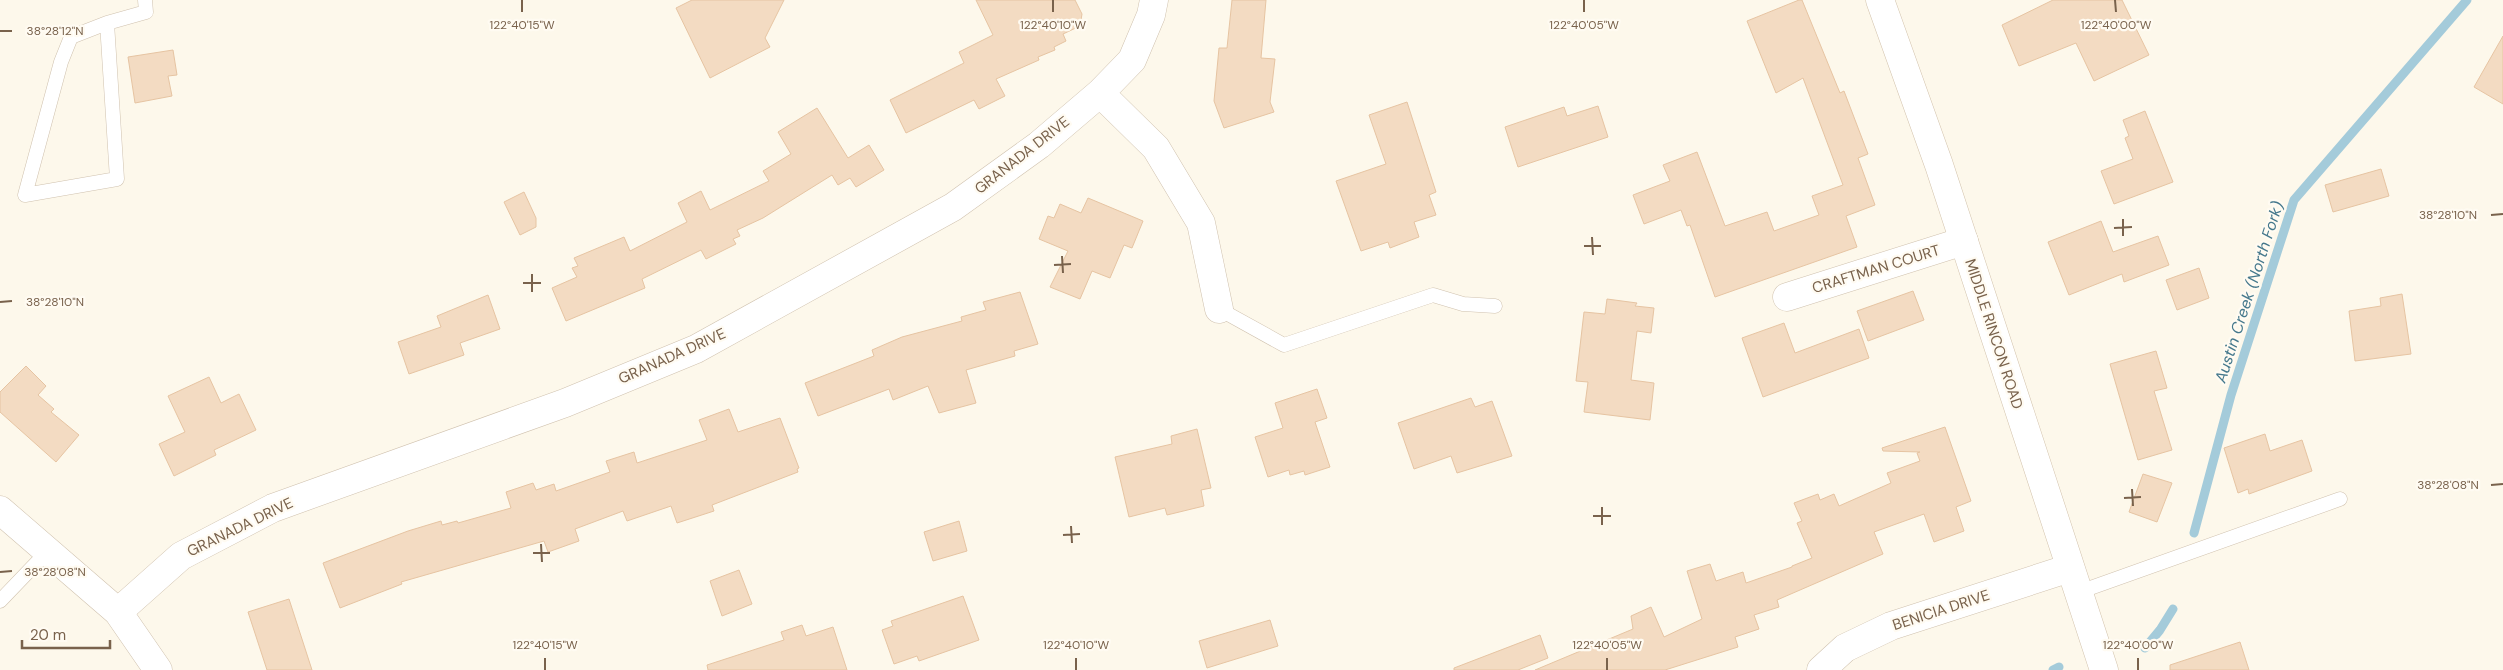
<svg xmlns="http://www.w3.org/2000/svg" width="2503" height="670" font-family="'DM Sans',sans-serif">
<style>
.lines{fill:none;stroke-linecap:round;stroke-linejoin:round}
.stream{stroke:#a4cbda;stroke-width:9}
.building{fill:#f3dbc2;stroke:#e6c4a2}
.lane-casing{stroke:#d0c2af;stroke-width:15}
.street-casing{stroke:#d0c2af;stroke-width:29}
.secondary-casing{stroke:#d3c3ad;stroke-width:29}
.lane{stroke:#fff;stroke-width:14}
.street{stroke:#fff;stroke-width:28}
.secondary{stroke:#fff;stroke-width:28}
.ticks{fill:none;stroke:#79624c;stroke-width:2}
.labels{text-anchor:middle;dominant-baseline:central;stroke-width:4.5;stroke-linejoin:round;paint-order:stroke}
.street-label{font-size:15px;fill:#79624c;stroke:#fffbf2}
.water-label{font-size:16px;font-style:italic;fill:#45788c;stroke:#fffbf2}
.ticks-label{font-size:12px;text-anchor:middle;fill:#79624c;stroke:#fffbf2;stroke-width:4.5;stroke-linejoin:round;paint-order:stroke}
</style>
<rect width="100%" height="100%" fill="#fdf8eb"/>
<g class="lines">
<!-- stream -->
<path class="stream" d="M 2194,533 L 2231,395 L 2294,200 L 2467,0
M 2145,648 L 2160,630 L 2173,609
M 2053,670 L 2059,667"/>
</g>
<!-- building -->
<path class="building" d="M 692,0 L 784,0 L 765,38 L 770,47 L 710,78 L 676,8 Z
M 976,0 L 1075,0 L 1082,14 L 1080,26 L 1063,34 L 1066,41 L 1054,47 L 1055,50 L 1038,57 L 1039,60 L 996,79 L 1005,96 L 979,109 L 974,100 L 906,133 L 890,100 L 964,63 L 959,52 L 993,35 Z
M 1232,0 L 1266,0 L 1261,58 L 1275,59 L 1270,102 L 1274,112 L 1224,128 L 1214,101 L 1219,48 L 1227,48 Z
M 1799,0 L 1802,0 L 1840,93 L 1844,91 L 1868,154 L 1858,158 L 1875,205 L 1846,216 L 1857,247 L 1715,297 L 1690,225 L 1687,226 L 1681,210 L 1644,224 L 1633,195 L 1670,181 L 1663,165 L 1697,152 L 1725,226 L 1767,212 L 1774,231 L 1819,215 L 1812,196 L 1843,185 L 1803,78 L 1776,93 L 1747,21 Z
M 2053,0 L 2122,0 L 2149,55 L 2094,81 L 2076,43 L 2019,66 L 2002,25 Z
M 2503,36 L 2503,104 L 2474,87 Z
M 173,50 L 177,75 L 168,76 L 172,96 L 135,103 L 128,57 Z
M 1407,102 L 1436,192 L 1429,195 L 1436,215 L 1414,222 L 1419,237 L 1390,248 L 1388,242 L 1361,251 L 1336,181 L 1386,164 L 1369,115 Z
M 1598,106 L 1608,137 L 1518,167 L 1505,127 L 1564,107 L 1567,116 Z
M 817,108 L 848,158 L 869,145 L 884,170 L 856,187 L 850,178 L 838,185 L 832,175 L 763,218 L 737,230 L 740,236 L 733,239 L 736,244 L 706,259 L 701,250 L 642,279 L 645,288 L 566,321 L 552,288 L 577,277 L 572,268 L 578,266 L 574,258 L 624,237 L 630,251 L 687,222 L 678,203 L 701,191 L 710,210 L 769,181 L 763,171 L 791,154 L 778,132 Z
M 2145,111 L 2173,182 L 2114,204 L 2101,171 L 2133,159 L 2125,138 L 2129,136 L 2123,120 Z
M 2381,169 L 2389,196 L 2333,212 L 2325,185 Z
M 524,192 L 536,218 L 536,227 L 520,235 L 504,202 Z
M 1088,198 L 1143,221 L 1132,248 L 1124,245 L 1110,278 L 1092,271 L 1080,299 L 1050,287 L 1068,251 L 1039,239 L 1048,216 L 1054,218 L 1060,204 L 1081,213 Z
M 2101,221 L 2113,252 L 2158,236 L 2169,265 L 2124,282 L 2122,274 L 2069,295 L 2048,242 Z
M 2199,268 L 2209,298 L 2177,310 L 2166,280 Z
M 1913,291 L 1924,320 L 1868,341 L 1857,311 Z
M 1020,292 L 1038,344 L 1014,351 L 1015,356 L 966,370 L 976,403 L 939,413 L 928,386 L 893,400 L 889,389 L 818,416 L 805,383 L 874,356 L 872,350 L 902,337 L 962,321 L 961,317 L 986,310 L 983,302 Z
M 2402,294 L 2411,354 L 2355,361 L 2349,311 L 2381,306 L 2380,298 Z
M 488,295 L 500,329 L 460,343 L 464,355 L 409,374 L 398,342 L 441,327 L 437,316 Z
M 1607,299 L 1637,303 L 1635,306 L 1654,308 L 1651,333 L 1637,331 L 1631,380 L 1654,383 L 1650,420 L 1584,412 L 1588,382 L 1576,381 L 1584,312 L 1605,314 Z
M 1784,323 L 1795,353 L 1859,329 L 1869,358 L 1763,397 L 1742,338 Z
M 2156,351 L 2167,388 L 2154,391 L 2172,450 L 2138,460 L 2110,364 Z
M 26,366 L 46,386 L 38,395 L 54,409 L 51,412 L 79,435 L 56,462 L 0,412 L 0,392 Z
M 209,377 L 221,403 L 239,394 L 256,430 L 214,450 L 216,455 L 174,476 L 159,444 L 185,432 L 168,396 Z
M 1317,389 L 1327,418 L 1315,422 L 1330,467 L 1305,475 L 1304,471 L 1290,475 L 1289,470 L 1268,477 L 1255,437 L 1283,428 L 1275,403 Z
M 1471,398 L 1475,407 L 1492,401 L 1512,456 L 1457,473 L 1451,456 L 1414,469 L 1398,423 Z
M 729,409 L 738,432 L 780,418 L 799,468 L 797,469 L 798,472 L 712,505 L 714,511 L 677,523 L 671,506 L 627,521 L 623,511 L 575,529 L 579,541 L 548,552 L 544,541 L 401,582 L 402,584 L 340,608 L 323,563 L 408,531 L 441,521 L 442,525 L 457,521 L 458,523 L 511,508 L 506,492 L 533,483 L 536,490 L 554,484 L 556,491 L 610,472 L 606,461 L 634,452 L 637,463 L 707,440 L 699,420 Z
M 1945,427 L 1971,501 L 1956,507 L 1964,531 L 1934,542 L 1924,514 L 1874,532 L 1883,554 L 1777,600 L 1779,607 L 1754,615 L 1759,629 L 1735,637 L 1738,647 L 1665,670 L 1535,670 L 1633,629 L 1631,616 L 1651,607 L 1664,637 L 1702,619 L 1687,571 L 1710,564 L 1716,581 L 1743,572 L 1746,583 L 1792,567 L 1792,566 L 1812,558 L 1797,523 L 1802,521 L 1794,503 L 1818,494 L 1820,500 L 1834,494 L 1839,506 L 1891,483 L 1887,473 L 1920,461 L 1917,453 L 1920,452 L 1883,451 L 1882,448 Z
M 1197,429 L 1211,488 L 1201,490 L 1204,506 L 1167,515 L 1165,508 L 1129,517 L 1115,457 L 1172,444 L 1171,436 Z
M 2265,434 L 2270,451 L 2302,440 L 2312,471 L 2249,494 L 2248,489 L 2238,493 L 2224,448 Z
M 2143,474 L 2172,483 L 2157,522 L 2129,512 Z
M 959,521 L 967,551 L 933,561 L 924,532 Z
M 739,570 L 752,604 L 722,616 L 710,581 Z
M 963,596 L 979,640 L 919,661 L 917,656 L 894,664 L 882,630 L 893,626 L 891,621 Z
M 289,599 L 312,670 L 267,670 L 248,612 Z
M 1270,620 L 1278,646 L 1207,668 L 1199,641 Z
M 802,625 L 806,636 L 833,627 L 847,670 L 708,670 L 707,665 L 784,640 L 781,632 Z
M 1540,635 L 1548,658 L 1518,670 L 1454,670 L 1454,668 Z
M 2240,642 L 2249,670 L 2170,670 L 2170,665 Z"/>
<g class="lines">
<defs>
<path id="lane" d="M 107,23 L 117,179 L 25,195 L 61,62 L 71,37 L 107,23 L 146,12 L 145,0
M 1219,309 L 1284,345 L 1433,295 L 1463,304 L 1495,306
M 2079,592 L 2340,499
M 0,601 L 47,552"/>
<path id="street" d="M 1100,93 L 1156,148 L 1201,223 L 1219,309
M 1787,297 L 1964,241
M 0,510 L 118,612 L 158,670
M 118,612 L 181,556 L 273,508 L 565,403 L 696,349 L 953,207 L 1039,145 L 1100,93 L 1132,60 L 1151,15 L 1154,0
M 1821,670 L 1845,648 L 1891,626 L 2070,568"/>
<path id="secondary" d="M 1880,0 L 1939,165 L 2104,670"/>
</defs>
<!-- lane casing -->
<use href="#lane" class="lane-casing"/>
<!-- street casing -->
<use href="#street" class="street-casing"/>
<!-- secondary casing -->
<use href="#secondary" class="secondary-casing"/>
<!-- lane -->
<use href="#lane" class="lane"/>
<!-- street -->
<use href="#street" class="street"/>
<!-- secondary -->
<use href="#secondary" class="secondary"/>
</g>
<!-- ticks -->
<path class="ticks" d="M 522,0 L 522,12M 1053,0 L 1053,12M 1584,0 L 1584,12M 2115,0 L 2116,12M 0,31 L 12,31M 2491,215 L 2503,214M 2123,219 L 2123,236M 2114,228 L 2132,227M 1592,237 L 1593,255M 1584,246 L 1601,246M 1062,256 L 1063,273M 1054,265 L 1071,264M 532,274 L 532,292M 523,283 L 541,283M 0,302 L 12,301M 2491,485 L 2503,484M 2132,489 L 2133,506M 2124,498 L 2141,497M 1602,507 L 1602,525M 1593,516 L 1611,516M 1071,526 L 1072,543M 1063,535 L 1080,534M 541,544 L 542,562M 533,553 L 550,553M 0,572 L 12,571M 545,658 L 545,670M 1076,658 L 1076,670M 1607,658 L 1607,670M 2138,658 L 2138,670"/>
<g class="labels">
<!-- street labels -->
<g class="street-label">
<text transform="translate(1022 155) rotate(-38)">GRANADA DRIVE</text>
<text transform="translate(1876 269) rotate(-17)">CRAFTMAN COURT</text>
<text transform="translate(1994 334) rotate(72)">MIDDLE RINCON ROAD</text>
<text transform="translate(672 356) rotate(-24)">GRANADA DRIVE</text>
<text transform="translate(240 527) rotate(-26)">GRANADA DRIVE</text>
<text transform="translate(1941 610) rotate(-18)">BENICIA DRIVE</text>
</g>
<!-- water labels -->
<g class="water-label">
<text transform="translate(2249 292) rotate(-72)">Austin Creek (North Fork)</text>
</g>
</g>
<g class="ticks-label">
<text x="522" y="29">122°40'15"W</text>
<text x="1053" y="29">122°40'10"W</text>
<text x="1584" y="29">122°40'05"W</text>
<text x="2116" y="29">122°40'00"W</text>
<text x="55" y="35">38°28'12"N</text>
<text x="2448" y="219">38°28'10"N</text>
<text x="55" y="306">38°28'10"N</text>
<text x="2448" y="489">38°28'08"N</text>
<text x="55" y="576">38°28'08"N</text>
<text x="545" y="649">122°40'15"W</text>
<text x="1076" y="649">122°40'10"W</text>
<text x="1607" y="649">122°40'05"W</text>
<text x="2138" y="649">122°40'00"W</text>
</g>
<!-- scale -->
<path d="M22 640v8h88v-8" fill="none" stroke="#79624c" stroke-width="2.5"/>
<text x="30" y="640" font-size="15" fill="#79624c" stroke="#fffbf2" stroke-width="4" paint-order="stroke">20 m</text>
</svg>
